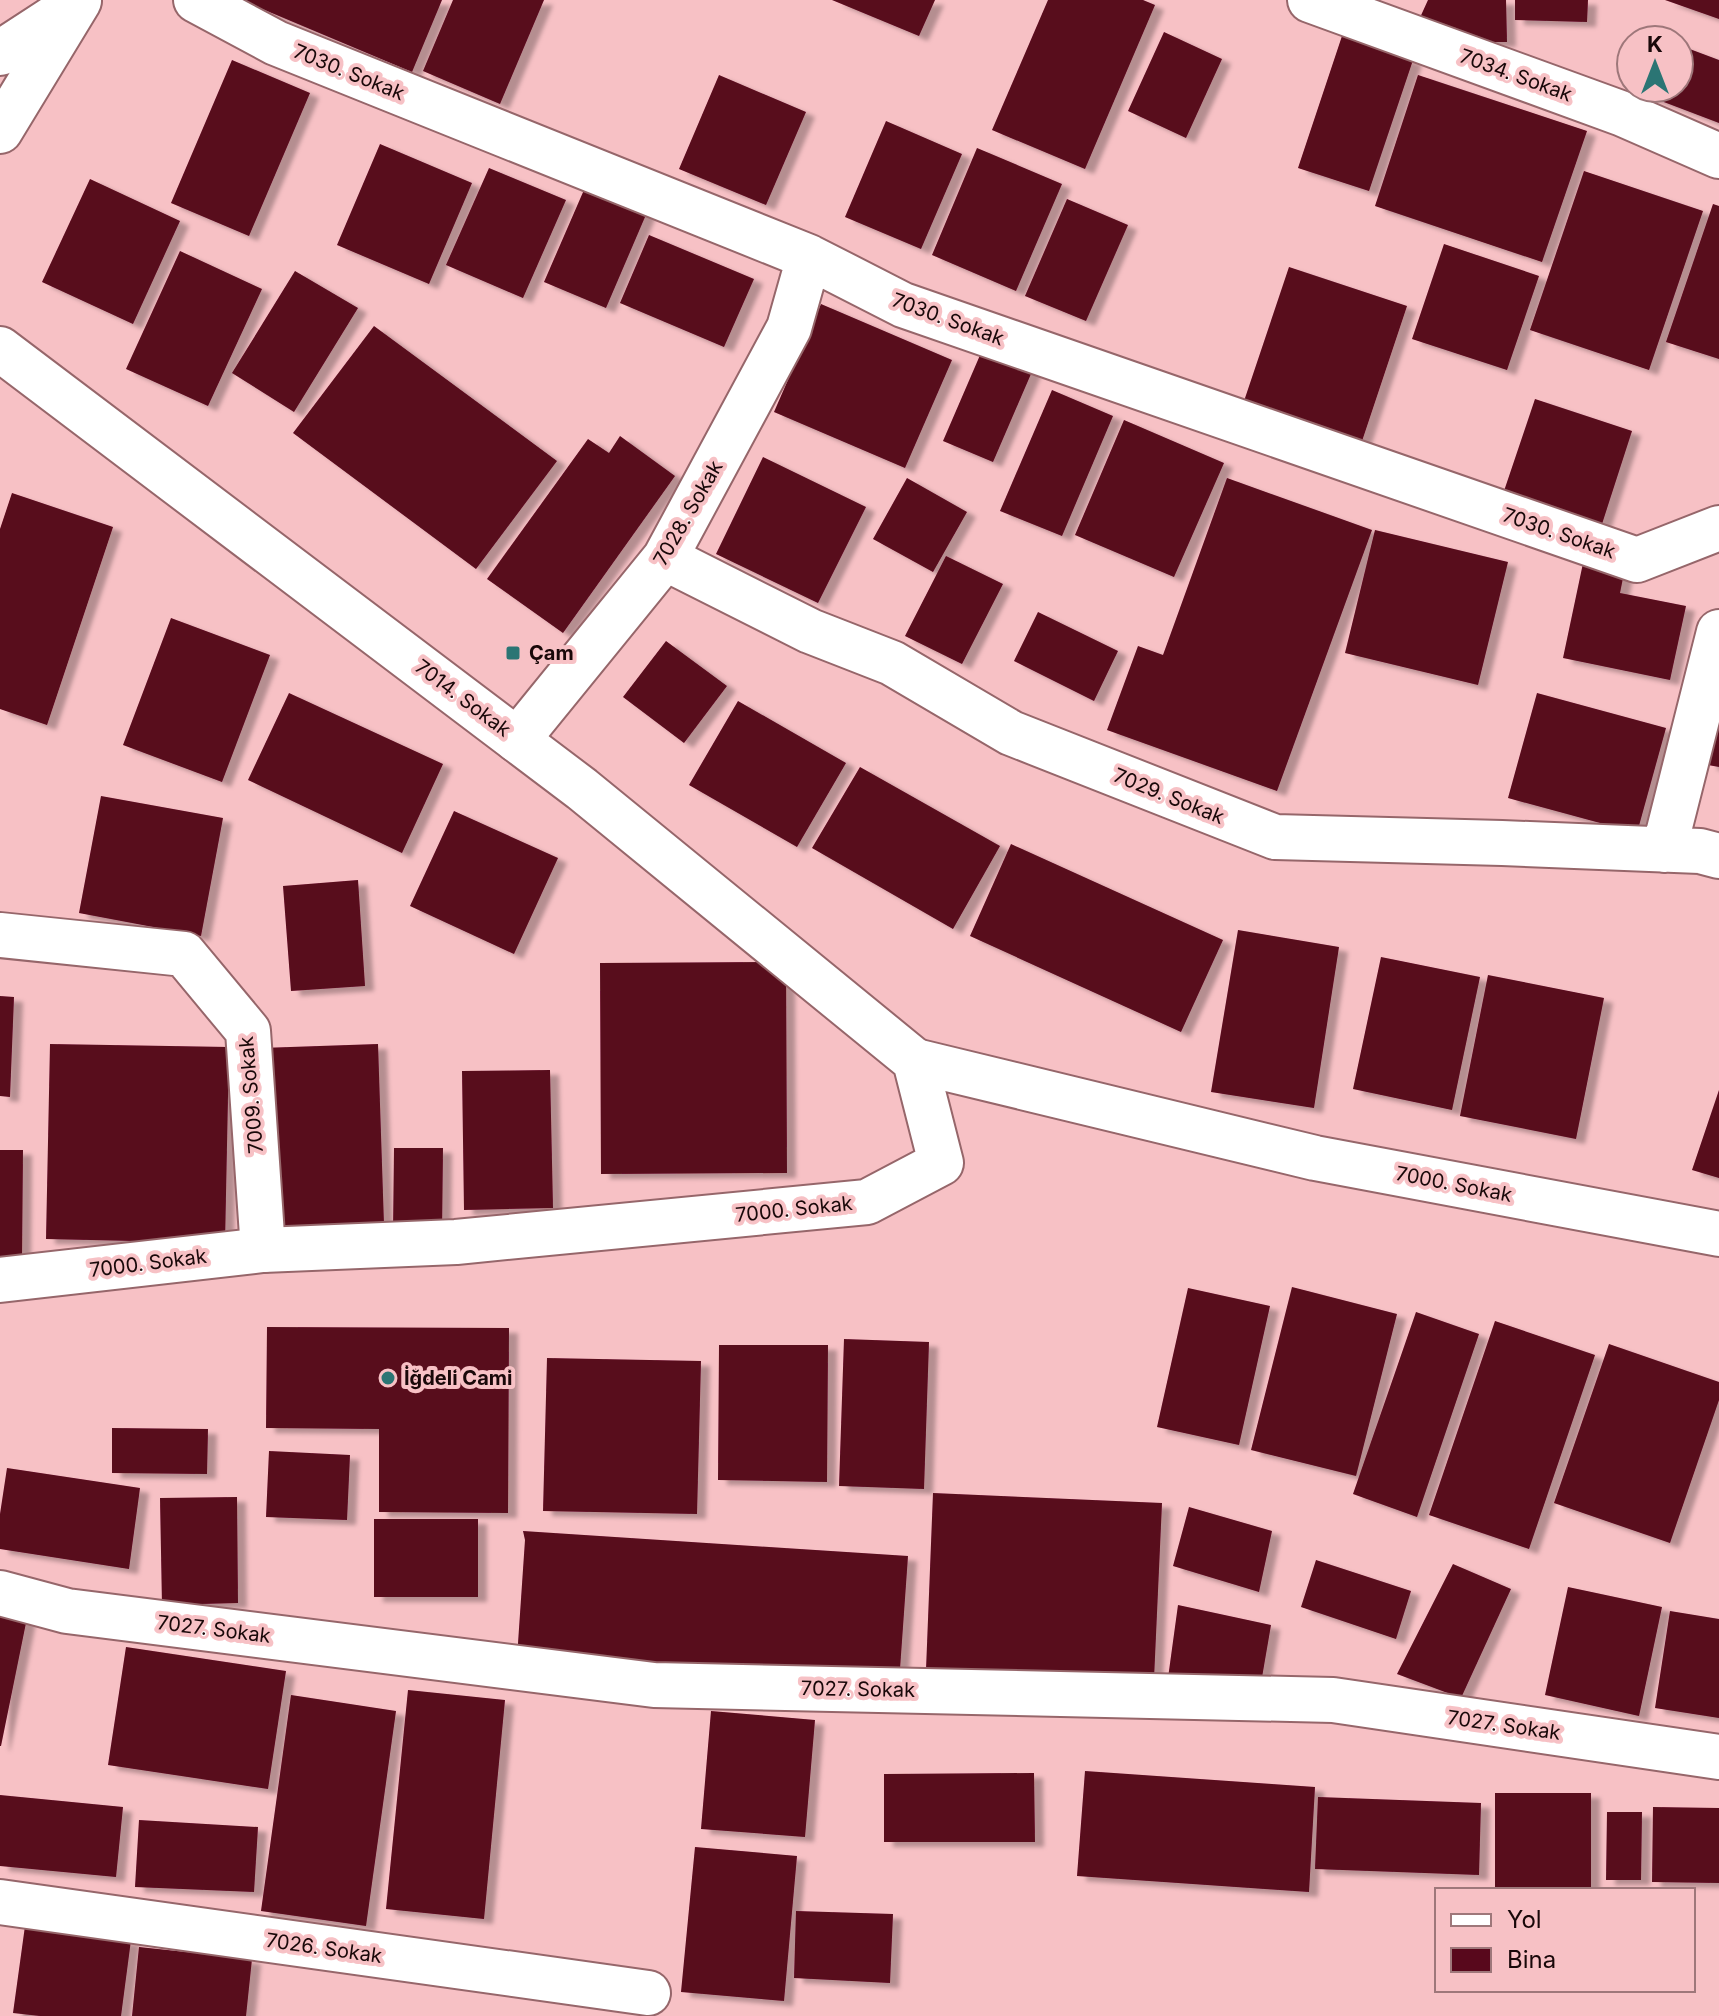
<svg xmlns="http://www.w3.org/2000/svg" width="1719" height="2016" font-family="Inter,sans-serif">
<style>
.building{fill:#58081c;filter:url(#shadow)}
.lines{fill:none;stroke-linecap:round;stroke-linejoin:round}
.minor-casing{stroke:#96666a;stroke-width:48}
.tertiary-casing{stroke:#96666a;stroke-width:48}
.secondary-casing{stroke:#96666a;stroke-width:48}
.minor{stroke:#fff;stroke-width:44}
.tertiary{stroke:#fff;stroke-width:44}
.secondary{stroke:#fff;stroke-width:44}
.poi-dot{fill:#2b7574;stroke:#f7c1c5;stroke-width:3}
.labels{text-anchor:middle;dominant-baseline:central;stroke-width:8;stroke-linejoin:round;paint-order:stroke}
.street-label{font-size:20px;fill:#190809;stroke:#f7c1c5}
.poi-label{font-size:20px;font-weight:bold;fill:#190809;stroke:#f7c1c5;text-anchor:start}
</style>
<defs>
<filter id="shadow"><feDropShadow dx="9" dy="5" stdDeviation="2" flood-color="#0004"/></filter>
</defs>
<rect width="100%" height="100%" fill="#f7c1c5"/>
<!-- building -->
<path class="building" d="M 241,0 L 442,0 L 412,72 Z
M 453,0 L 544,0 L 500,104 L 423,71 Z
M 832,0 L 935,0 L 919,36 Z
M 1048,0 L 1143,0 L 1155,5 L 1085,169 L 992,130 Z
M 1428,0 L 1506,0 L 1507,42 L 1457,42 L 1456,28 L 1418,22 Z
M 1515,0 L 1588,0 L 1587,22 L 1515,20 Z
M 1665,0 L 1719,0 L 1719,19 Z
M 1164,32 L 1222,59 L 1186,138 L 1128,111 Z
M 1342,36 L 1413,60 L 1369,191 L 1298,168 Z
M 1679,45 L 1719,60 L 1719,123 L 1627,88 L 1679,88 Z
M 232,60 L 310,93 L 249,236 L 171,203 Z
M 719,75 L 806,112 L 766,205 L 679,169 Z
M 1418,75 L 1587,131 L 1542,262 L 1375,206 Z
M 886,121 L 962,154 L 921,249 L 845,217 Z
M 380,144 L 472,183 L 429,284 L 337,245 Z
M 977,148 L 1062,184 L 1016,291 L 932,255 Z
M 489,168 L 566,200 L 523,298 L 446,265 Z
M 1584,171 L 1703,211 L 1649,370 L 1530,330 Z
M 90,179 L 180,221 L 133,324 L 42,282 Z
M 587,183 L 648,210 L 606,308 L 544,282 Z
M 1067,199 L 1128,225 L 1086,321 L 1025,296 Z
M 1713,204 L 1719,206 L 1719,359 L 1666,342 Z
M 649,235 L 754,279 L 724,347 L 620,303 Z
M 1444,244 L 1539,276 L 1507,370 L 1412,339 Z
M 180,251 L 262,289 L 208,406 L 126,369 Z
M 1289,267 L 1407,306 L 1358,453 L 1240,413 Z
M 295,271 L 358,308 L 294,412 L 232,373 Z
M 821,304 L 952,360 L 905,468 L 774,412 Z
M 374,326 L 557,461 L 476,569 L 293,433 Z
M 987,339 L 1037,360 L 993,462 L 943,441 Z
M 1052,390 L 1113,416 L 1062,536 L 1000,511 Z
M 1535,399 L 1632,431 L 1602,524 L 1504,491 Z
M 1124,420 L 1224,463 L 1174,577 L 1075,535 Z
M 620,436 L 675,476 L 563,633 L 487,579 L 588,439 L 609,453 Z
M 763,457 L 866,507 L 818,603 L 716,554 Z
M 907,478 L 967,512 L 933,572 L 873,539 Z
M 1227,478 L 1372,530 L 1277,791 L 1107,730 L 1138,646 L 1163,655 Z
M 12,493 L 113,527 L 47,725 L 0,709 L 0,529 Z
M 1375,530 L 1508,562 L 1478,685 L 1345,653 Z
M 1586,549 L 1627,558 L 1620,593 L 1686,606 L 1670,680 L 1563,658 Z
M 946,556 L 1003,584 L 962,664 L 905,636 Z
M 1038,612 L 1118,651 L 1094,701 L 1014,661 Z
M 171,618 L 270,655 L 222,782 L 123,745 Z
M 666,641 L 727,686 L 684,743 L 623,697 Z
M 289,693 L 443,764 L 402,853 L 248,780 Z
M 1537,693 L 1666,728 L 1637,833 L 1508,798 Z
M 738,701 L 846,763 L 797,847 L 689,785 Z
M 1717,715 L 1719,715 L 1719,767 L 1708,765 Z
M 860,767 L 1000,846 L 953,929 L 812,848 Z
M 101,796 L 223,818 L 201,936 L 79,913 Z
M 454,811 L 558,858 L 514,954 L 410,906 Z
M 1011,844 L 1223,940 L 1181,1032 L 970,936 Z
M 358,880 L 365,986 L 291,991 L 283,886 Z
M 1238,930 L 1339,947 L 1314,1108 L 1211,1092 Z
M 1381,957 L 1480,977 L 1452,1110 L 1353,1089 Z
M 786,962 L 787,1173 L 601,1174 L 600,963 Z
M 1488,975 L 1604,998 L 1576,1139 L 1460,1116 Z
M 0,996 L 14,997 L 10,1097 L 0,1096 Z
M 50,1044 L 229,1047 L 225,1243 L 46,1239 Z
M 378,1044 L 384,1225 L 267,1228 L 261,1048 Z
M 550,1070 L 553,1208 L 464,1210 L 462,1071 Z
M 1719,1090 L 1719,1178 L 1692,1170 Z
M 394,1148 L 443,1148 L 442,1233 L 393,1233 Z
M 0,1150 L 23,1150 L 22,1257 L 0,1257 Z
M 1292,1287 L 1397,1314 L 1356,1476 L 1251,1450 Z
M 1188,1288 L 1270,1306 L 1239,1445 L 1157,1427 Z
M 1416,1312 L 1479,1334 L 1417,1517 L 1353,1494 Z
M 1495,1321 L 1595,1355 L 1529,1549 L 1429,1515 Z
M 267,1327 L 509,1328 L 508,1513 L 379,1512 L 379,1429 L 266,1428 Z
M 844,1339 L 929,1342 L 924,1489 L 839,1486 Z
M 1609,1344 L 1719,1382 L 1719,1400 L 1670,1543 L 1554,1503 Z
M 719,1345 L 828,1345 L 827,1482 L 718,1480 Z
M 547,1358 L 701,1361 L 697,1514 L 543,1511 Z
M 112,1428 L 208,1429 L 207,1474 L 112,1473 Z
M 269,1451 L 350,1455 L 347,1520 L 266,1517 Z
M 7,1468 L 140,1488 L 129,1569 L 0,1549 L 0,1514 Z
M 933,1493 L 1162,1503 L 1154,1679 L 926,1670 Z
M 237,1497 L 238,1603 L 162,1605 L 160,1498 Z
M 1189,1507 L 1272,1531 L 1259,1592 L 1173,1566 Z
M 374,1519 L 478,1519 L 478,1597 L 374,1597 Z
M 523,1531 L 908,1556 L 899,1683 L 517,1658 L 525,1540 Z
M 1316,1560 L 1411,1591 L 1396,1639 L 1301,1607 Z
M 1453,1564 L 1511,1589 L 1461,1698 L 1397,1674 Z
M 1568,1587 L 1662,1607 L 1639,1716 L 1545,1695 Z
M 0,1603 L 29,1608 L 1,1746 L 0,1746 Z
M 1178,1605 L 1271,1625 L 1260,1689 L 1168,1678 Z
M 1670,1611 L 1719,1619 L 1719,1718 L 1655,1708 Z
M 126,1647 L 286,1671 L 268,1789 L 108,1765 Z
M 408,1690 L 505,1700 L 484,1919 L 386,1909 Z
M 291,1695 L 396,1711 L 366,1926 L 261,1911 Z
M 711,1711 L 815,1720 L 805,1837 L 701,1829 Z
M 1085,1771 L 1315,1787 L 1309,1892 L 1077,1876 Z
M 1034,1773 L 1035,1842 L 884,1842 L 884,1774 Z
M 1495,1793 L 1591,1793 L 1591,1890 L 1495,1890 Z
M 0,1795 L 123,1807 L 116,1877 L 0,1866 Z
M 1318,1797 L 1481,1803 L 1479,1875 L 1315,1869 Z
M 1653,1807 L 1719,1808 L 1719,1883 L 1652,1882 Z
M 1607,1812 L 1642,1812 L 1641,1880 L 1606,1880 Z
M 139,1820 L 258,1827 L 254,1892 L 135,1887 Z
M 695,1847 L 797,1856 L 784,2001 L 681,1992 Z
M 796,1911 L 893,1914 L 890,1983 L 794,1978 Z
M 25,1926 L 131,1940 L 121,2016 L 40,2016 L 13,2013 Z
M 139,1947 L 252,1959 L 246,2016 L 132,2016 Z"/>
<g class="lines">
<defs>
<path id="minor" d="M 196,0 L 276,43 L 809,257 L 903,305 L 1637,560 L 1719,528
M 1310,0 L 1623,114 L 1719,156
M 665,558 L 810,631 L 892,663 L 1011,733 L 1275,837 L 1502,843 L 1700,851 L 1719,856
M 517,740 L 665,558 L 789,328 L 809,257
M 1664,850 L 1719,632
M 0,935 L 184,954 L 248,1031 L 263,1250
M 915,1061 L 1315,1158 L 1719,1234
M 0,1593 L 67,1611 L 654,1685 L 1333,1700 L 1719,1757
M 0,1902 L 648,1993"/>
<path id="tertiary" d="M 0,349 L 582,789 L 915,1061 L 941,1163 L 867,1202 L 456,1242 L 263,1250 L 0,1280"/>
<path id="secondary" d="M 0,53 L 69,8
M 0,131 L 79,1"/>
</defs>
<!-- minor casing -->
<use href="#minor" class="minor-casing"/>
<!-- tertiary casing -->
<use href="#tertiary" class="tertiary-casing"/>
<!-- secondary casing -->
<use href="#secondary" class="secondary-casing"/>
<!-- minor -->
<use href="#minor" class="minor"/>
<!-- tertiary -->
<use href="#tertiary" class="tertiary"/>
<!-- secondary -->
<use href="#secondary" class="secondary"/>
</g>
<!-- markers -->
<g class="poi-dot">
<rect x="505" y="645" width="16" height="16" rx="4"/>
<circle cx="388" cy="1378" r="8"/>
</g>
<g class="labels">
<!-- street labels -->
<g class="street-label">
<text transform="translate(349 72) rotate(22)">7030. Sokak</text>
<text transform="translate(1516 75) rotate(20)">7034. Sokak</text>
<text transform="translate(948 319) rotate(20)">7030. Sokak</text>
<text transform="translate(688 513) rotate(-60)">7028. Sokak</text>
<text transform="translate(1559 533) rotate(19)">7030. Sokak</text>
<text transform="translate(463 698) rotate(37)">7014. Sokak</text>
<text transform="translate(1169 796) rotate(22)">7029. Sokak</text>
<text transform="translate(251 1095) rotate(-95)">7009. Sokak</text>
<text transform="translate(1454 1184) rotate(11)">7000. Sokak</text>
<text transform="translate(794 1209) rotate(-6)">7000. Sokak</text>
<text transform="translate(148 1263) rotate(-7)">7000. Sokak</text>
<text transform="translate(214 1629) rotate(7)">7027. Sokak</text>
<text transform="translate(858 1689) rotate(1)">7027. Sokak</text>
<text transform="translate(1504 1725) rotate(8)">7027. Sokak</text>
<text transform="translate(324 1948) rotate(8)">7026. Sokak</text>
</g>
<!-- poi labels -->
<g class="poi-label">
<text x="529" y="653">Çam</text>
<text x="404" y="1378">İğdeli Cami</text>
</g>
</g>
<!-- legend -->
<rect x="1435" y="1888" width="260" height="104" fill="#f7c1c5" stroke="#9e777a" stroke-width="2"/>
<rect x="1451" y="1914" width="40" height="12" fill="#ffffff" stroke="#9e777a" stroke-width="2"/>
<text x="1507" y="1928" font-size="24" fill="#190809">Yol</text>
<rect x="1451" y="1948" width="40" height="24" fill="#58081c" stroke="#9e777a" stroke-width="2"/>
<text x="1507" y="1968" font-size="24" fill="#190809">Bina</text>
<!-- north arrow -->
<g transform="translate(1655 64)"><circle r="38" fill="#f7c1c5" stroke="#9e777a" stroke-width="2"/>
<path d="M0-6L14 30L0 20L-14 30Z" fill="#2b7574"/>
<text y="-12" font-size="22" font-weight="bold" text-anchor="middle" fill="#190809">K</text>
</g>
</svg>
